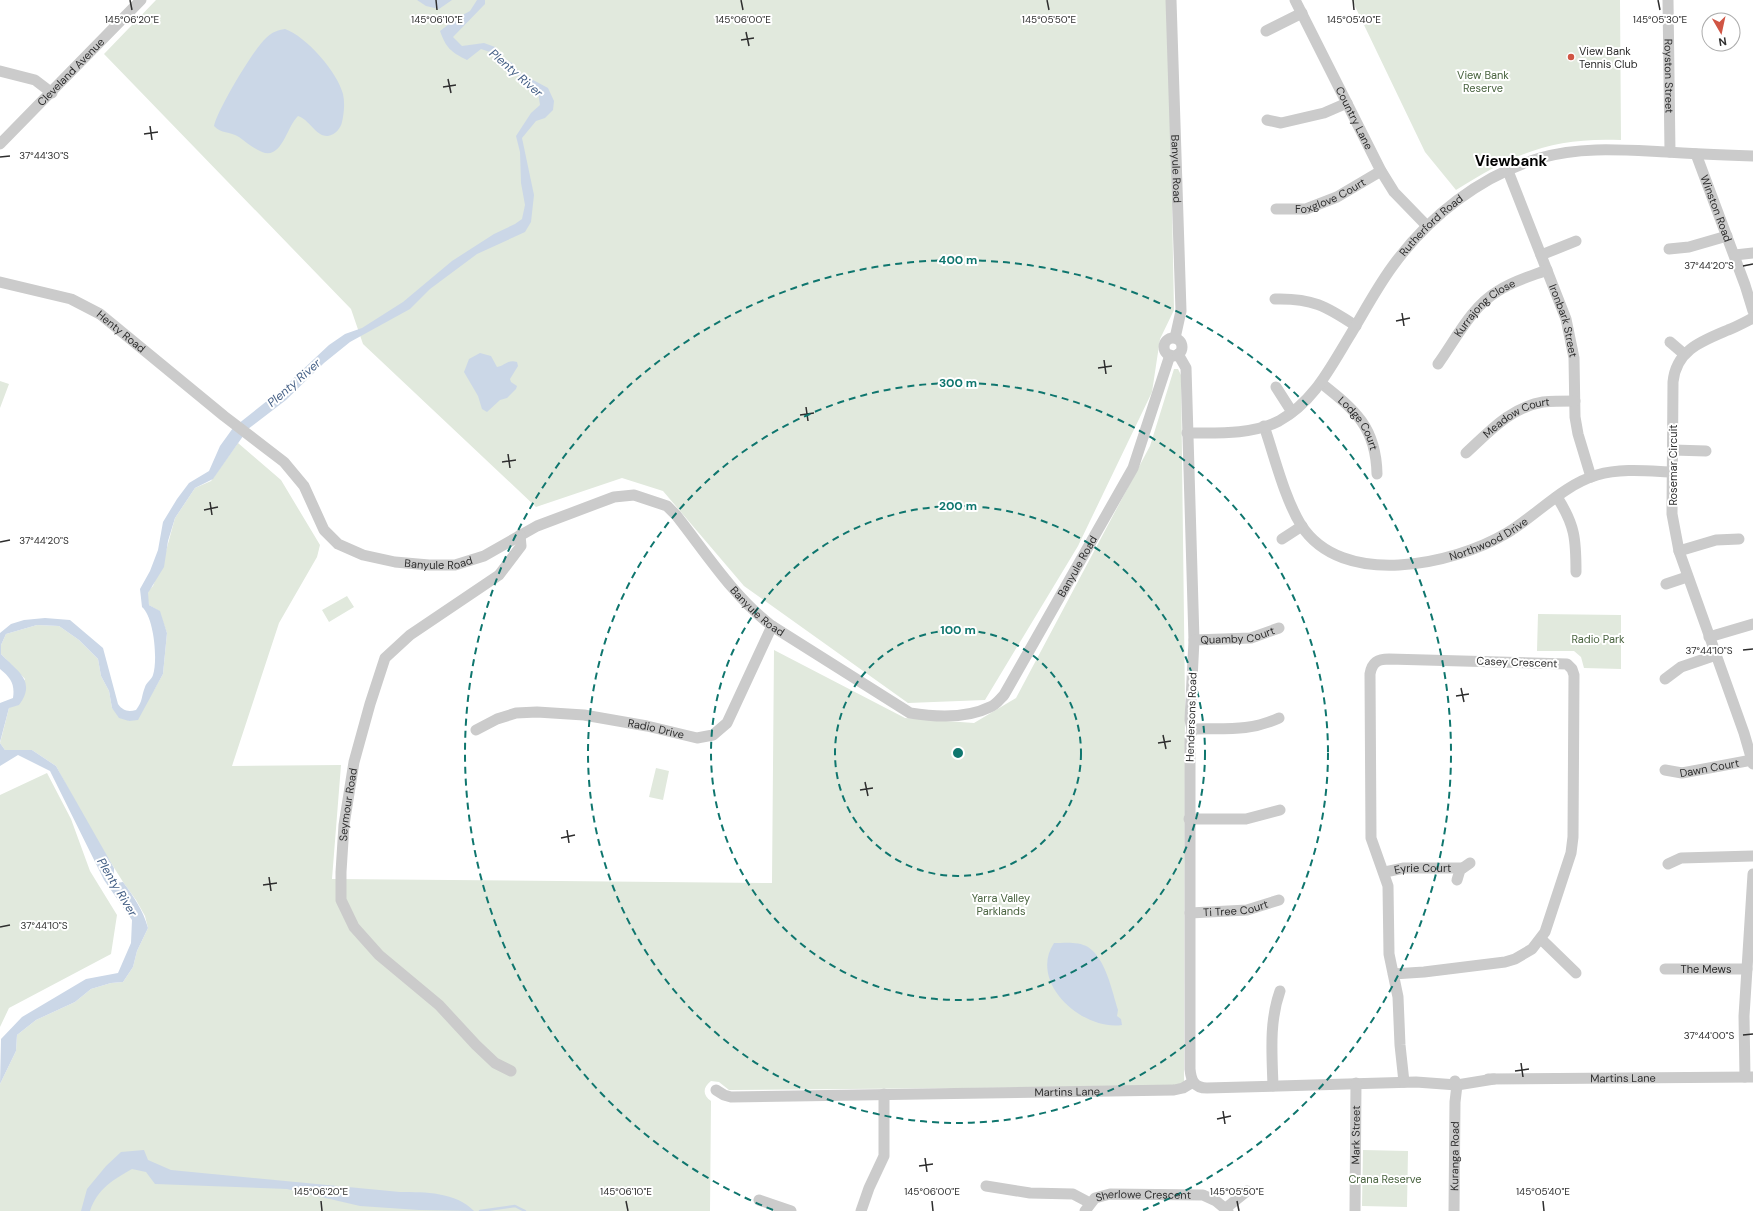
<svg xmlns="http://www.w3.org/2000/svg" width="1753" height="1211" font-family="'DM Sans',sans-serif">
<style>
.green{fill:#e1e9dd}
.water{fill:#cbd7e7}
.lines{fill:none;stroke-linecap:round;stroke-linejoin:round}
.stream{stroke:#cbd7e7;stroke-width:2.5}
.minor{stroke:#cbcbcb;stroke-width:11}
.ticks{fill:none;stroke:#2e2e2e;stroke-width:1.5}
.ring{fill:none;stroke:#0f766e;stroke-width:2;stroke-dasharray:7 5}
.poi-dot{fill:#d05544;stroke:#fff;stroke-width:1.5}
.labels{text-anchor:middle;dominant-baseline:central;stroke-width:4;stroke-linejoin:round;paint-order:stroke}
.poi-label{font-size:11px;fill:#2e2e2e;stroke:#fff;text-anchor:start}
.street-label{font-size:11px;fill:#2e2e2e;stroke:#fff}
.park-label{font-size:11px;fill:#4a6440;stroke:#fff}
.water-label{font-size:12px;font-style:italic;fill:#456086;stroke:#fff}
.district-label{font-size:15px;font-weight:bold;fill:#000;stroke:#fff}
.ticks-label{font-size:10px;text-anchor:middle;fill:#2e2e2e;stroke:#fff;stroke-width:4;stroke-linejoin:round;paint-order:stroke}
.centre{fill:#0f766e;stroke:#fff;stroke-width:2}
.ring-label{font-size:12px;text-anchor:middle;font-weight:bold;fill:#0f766e;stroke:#fff;stroke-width:4;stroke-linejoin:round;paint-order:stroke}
</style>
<rect width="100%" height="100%" fill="#fff"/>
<!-- green -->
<path class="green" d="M 156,0 L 1168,0 L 1174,310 L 1160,339 L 1152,392 L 1078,546 L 985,700 L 908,703 L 744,586 L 663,491 L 622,478 L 536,507 L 363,344 L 351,309 L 104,54 Z
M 1352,0 L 1620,0 L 1621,140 C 1552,137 1513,154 1456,190 L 1425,152 Z
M 1174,369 L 1178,369 L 1181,375 L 1185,702 L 1184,1083 L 1175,1086 L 729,1090 L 719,1082 L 711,1081 C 703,1087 702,1095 711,1101 L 710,1211 L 0,1211 L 0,1084 L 16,1051 L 17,1035 L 36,1020 L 75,1002 L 91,989 L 111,983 L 123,982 L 133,967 L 137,951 L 148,928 L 145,916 L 136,900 L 123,882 L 93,834 L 56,766 L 32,750 L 5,750 L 0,743 L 9,708 L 25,679 L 1,654 L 1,645 L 6,634 L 37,625 L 59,626 L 79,640 L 98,659 L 101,676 L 109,691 L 112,708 L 129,721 L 154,690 L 163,674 L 167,633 L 159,611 L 149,605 C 147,597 146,592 153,586 L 166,551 L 175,518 L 195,488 L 211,481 L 238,443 L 281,480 L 320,545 L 317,557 L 279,623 L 232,766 L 341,765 L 332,879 L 772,883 L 774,650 L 905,718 L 974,723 L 1016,698 L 1150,446 Z
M 0,381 L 9,384 L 0,408 Z
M 347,596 L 354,607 L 329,622 L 322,610 Z
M 1538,614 L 1621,615 L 1621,669 L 1584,668 L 1581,657 L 1574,651 L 1537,651 Z
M 656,768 L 669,771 L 663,800 L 649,797 Z
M 47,773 L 71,819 L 90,871 L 117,915 L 111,954 L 9,1008 L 0,1027 L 0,795 Z
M 1363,1150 L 1408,1151 L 1407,1207 L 1362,1206 Z"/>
<!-- water -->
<path class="water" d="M 417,0 L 452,0 L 439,9 L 426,6 Z
M 477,0 L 485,0 L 485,4 L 453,37 L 462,46 L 484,43 L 495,47 L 506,60 L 512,63 L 520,73 L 548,88 L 554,101 L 553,110 L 545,118 L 536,121 L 522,138 L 534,195 L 531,222 L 525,232 L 477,254 L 430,289 L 410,309 L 350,342 L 324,363 L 286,400 L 248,429 L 213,479 L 195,488 L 175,518 L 168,541 L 164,567 L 148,593 L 149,605 L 160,611 L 167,633 L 163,674 L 138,720 L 129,721 L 119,718 L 112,708 L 109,691 L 101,676 L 98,659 L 79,640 L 59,626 L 37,625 L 6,634 L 1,645 L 1,654 C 17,671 37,681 19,705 L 9,708 L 0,742 L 0,703 L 13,698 C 15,684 11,678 0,669 L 0,633 L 11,624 L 24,620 L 45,618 L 70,620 L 103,648 L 118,704 C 123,711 128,712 136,710 C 143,701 141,697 145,687 C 146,683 152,679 153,675 C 158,660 154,617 142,607 L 140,589 L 150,571 L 158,550 L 163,522 L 177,499 L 189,483 L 209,471 L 220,446 L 233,428 L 282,389 L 329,345 L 345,334 L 362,328 L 403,302 L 452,261 L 494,234 L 515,224 L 522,219 L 525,205 L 521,183 L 520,152 L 516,136 L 531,113 L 540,105 L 538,92 L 490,52 L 481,49 L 467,60 C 451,52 446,48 440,31 L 457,18 L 470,11 Z
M 285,29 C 306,36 338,73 343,94 C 345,103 344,113 342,122 C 341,128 335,135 328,136 C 316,137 309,119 298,116 C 287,126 282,160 262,152 C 254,149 246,142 239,137 C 230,131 221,134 214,126 C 218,109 253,50 266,38 C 272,32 278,30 285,29 Z
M 480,353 L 491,356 L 497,367 C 505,366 508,359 517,362 L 518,366 L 510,379 L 511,382 L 517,386 L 516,389 L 507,398 L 500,400 L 487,412 L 482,409 L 478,396 L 464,372 L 469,359 Z
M 0,743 L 5,750 L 32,750 L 56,766 L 114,868 L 114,880 L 116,883 L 123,882 C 134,897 143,910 148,928 L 137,951 L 133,967 L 123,982 L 111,983 L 91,989 L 75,1002 L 36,1020 L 17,1035 L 16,1051 L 0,1084 L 1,1039 L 22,1017 L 86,979 L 118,973 L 131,943 L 132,920 L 104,880 L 50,771 L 18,755 L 0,766 Z
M 1054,943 C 1064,943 1078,941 1088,947 C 1106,959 1112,991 1118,1010 L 1117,1016 L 1121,1019 L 1122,1025 C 1082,1031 1028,982 1054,943 Z
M 144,1150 L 148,1160 L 171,1170 L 400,1192 C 425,1192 456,1192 474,1211 L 419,1210 L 360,1206 L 287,1189 L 155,1184 L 146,1172 L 132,1169 C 113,1180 98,1188 90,1211 L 81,1211 L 87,1189 L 106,1166 L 121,1152 Z"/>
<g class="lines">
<!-- stream -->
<path class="stream" d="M 480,1211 L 515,1206 L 525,1211"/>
<!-- minor -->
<g class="minor">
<path id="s1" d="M 1171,0 L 1181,311 L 1175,338"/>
<path id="s2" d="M 1295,0 L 1381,171 L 1394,192 L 1427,226"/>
<path id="s3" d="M 1668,0 L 1670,152"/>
<path d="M 1266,31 L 1302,13"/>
<path d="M 0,71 L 35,80 L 52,93"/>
<path d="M 1267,120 L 1281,123 L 1324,113 L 1347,103"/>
<path id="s4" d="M 0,144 L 141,0"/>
<path id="s5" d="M 1696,154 L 1745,285 L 1753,311"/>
<path id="s6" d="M 1508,171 L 1566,319 L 1574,358 L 1575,417 L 1578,434 L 1591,477"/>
<path id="s7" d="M 1276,209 L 1306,209 L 1337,197 L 1381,171"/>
<path d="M 1669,249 L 1689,247 L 1727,236"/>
<path d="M 1541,255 L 1576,241"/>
<path d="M 1735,255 L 1753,253"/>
<path id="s8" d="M 0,282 L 71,299 L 100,314 L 224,416 L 284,462 L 304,486 L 324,530 L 338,544 L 363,555 L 395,562 L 429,565 L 455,565 L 484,556 L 537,526 L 614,497 L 634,495 L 667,506 L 676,515 C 706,553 733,596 772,626 L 910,713 C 935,717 966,719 990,707 C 996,705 1000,699 1004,695 L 1133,468 L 1170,355"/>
<path d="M 1275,299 C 1312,298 1326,306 1356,326"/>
<path d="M 1753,318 C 1745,322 1736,327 1728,330 C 1702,341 1676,350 1673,382 L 1672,514 L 1679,551 L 1744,733 L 1753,764"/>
<circle cx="1173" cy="347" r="9"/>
<path d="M 1670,342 L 1684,354"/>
<path d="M 1178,354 L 1186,368 L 1194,640 L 1190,720 L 1192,729 L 1190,739 L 1190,1069 C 1191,1080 1194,1088 1207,1088 L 1416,1082 L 1457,1085 L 1494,1079"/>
<path id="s9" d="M 1438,364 C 1456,339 1471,307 1498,291 C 1513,281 1531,276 1547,270"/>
<path id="s10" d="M 1321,383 C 1355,410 1376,427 1377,474"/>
<path d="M 1276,387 L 1292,412"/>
<path id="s11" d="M 1264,426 C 1275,458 1284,497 1301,525 C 1342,589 1453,565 1507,533 C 1537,515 1563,485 1597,475 C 1621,468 1648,471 1672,472"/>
<path id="s12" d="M 1187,433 C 1218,433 1251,435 1279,421 C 1313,402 1329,370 1349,337 C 1363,314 1376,289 1392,267 C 1428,217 1481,175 1540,158 C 1582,146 1624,150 1667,152 C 1695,154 1724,155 1753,156"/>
<path d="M 1673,450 L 1706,451"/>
<path id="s13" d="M 1466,453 C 1489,432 1511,407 1543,402 C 1553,401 1564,401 1575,401"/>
<path d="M 1557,497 C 1575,525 1576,539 1576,572"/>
<path d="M 1282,539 L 1302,526"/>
<path d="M 1679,551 L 1716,540 L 1739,539"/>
<path d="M 1666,584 L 1687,577"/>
<path d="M 1709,637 L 1753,624"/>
<path id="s14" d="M 1194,640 L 1251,638 L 1279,628"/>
<path d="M 1665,679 L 1681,667 L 1716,655"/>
<path d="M 1192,729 C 1224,728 1249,732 1279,718"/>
<path id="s15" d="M 476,730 L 497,719 L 516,713 L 537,712 L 584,715 L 647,726 L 697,738 L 713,735 L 727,723 L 772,626"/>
<path id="s16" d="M 1665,770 L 1682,773 L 1752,760"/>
<path d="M 1189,819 L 1246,819 L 1280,810"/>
<path d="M 1668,864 L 1681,858 L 1753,856"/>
<path id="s17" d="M 1385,872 L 1404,868 L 1462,868"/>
<path d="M 1457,880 L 1460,870 L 1470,863"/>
<path id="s18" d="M 1190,913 L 1247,910 L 1279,900"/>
<path d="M 1541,939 L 1576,973"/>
<path id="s19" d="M 1665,969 L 1747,969"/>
<path d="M 1393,974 L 1424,972 L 1505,962 L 1515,959 L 1532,949 L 1545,932 L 1571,853 L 1573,837 L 1574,675 L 1572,669 L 1567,664 L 1389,659 C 1378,659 1372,662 1370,674 L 1371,838 L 1388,886 L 1389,954 L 1398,997 L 1400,1045 L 1404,1082"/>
<path id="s20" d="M 511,1071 L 495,1063 L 476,1045 L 439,1005 L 379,955 L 354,927 L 341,900 L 341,872 L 344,825 L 354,762 L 370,704 L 385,658 L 410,635 L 499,575 L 521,546 L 520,535"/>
<path d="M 1745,1077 L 1744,1016 L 1753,874"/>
<path id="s21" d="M 1488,1079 L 1753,1077"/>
<path d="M 1273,1086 C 1272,1054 1269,1022 1280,991"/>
<path id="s22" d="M 716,1090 L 724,1095 L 731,1097 L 1174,1090 L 1183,1088 L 1193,1082"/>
<path d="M 986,1186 L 1030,1193 L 1073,1194 L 1090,1203"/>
<path d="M 759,1200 L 791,1211"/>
<path d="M 1226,1208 L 1247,1191"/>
<path d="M 861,1211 L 869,1188 L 884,1156 L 884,1094"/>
<path id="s23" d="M 1085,1211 L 1095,1198 L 1110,1194 L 1203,1195 L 1216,1201 L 1228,1211"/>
<path id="s24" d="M 1355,1211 L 1356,1083"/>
<path id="s25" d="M 1454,1211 L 1455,1102 L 1457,1085 L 1455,1081"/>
</g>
</g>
<!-- ticks -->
<path class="ticks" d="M 130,0 L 132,10M 436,0 L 437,10M 741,0 L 743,10M 1047,0 L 1049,10M 1353,0 L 1354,10M 1658,0 L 1660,10M 746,32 L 749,46M 741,40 L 754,38M 448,79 L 451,93M 443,87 L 456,85M 150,126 L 152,140M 144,134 L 158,132M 0,157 L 10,156M 1743,266 L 1753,264M 1402,313 L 1404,326M 1396,321 L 1410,318M 1104,360 L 1106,374M 1098,368 L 1112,366M 806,407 L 808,421M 800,415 L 814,413M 508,454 L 510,468M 502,462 L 516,460M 210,502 L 212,515M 204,510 L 218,507M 0,542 L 10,540M 1743,650 L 1753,649M 1461,688 L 1464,702M 1456,696 L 1469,694M 1163,735 L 1166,749M 1158,743 L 1171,741M 865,782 L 868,796M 860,790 L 873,788M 567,830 L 569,843M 561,838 L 575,835M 269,877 L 271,891M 263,885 L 277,883M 0,927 L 10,925M 1743,1035 L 1753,1034M 1521,1063 L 1523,1077M 1515,1071 L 1529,1069M 1223,1111 L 1225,1124M 1217,1119 L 1231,1116M 925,1158 L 927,1172M 919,1166 L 933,1164M 321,1201 L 322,1211M 626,1201 L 628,1211M 932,1201 L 933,1211M 1237,1201 L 1239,1211M 1543,1201 L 1544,1211"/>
<!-- distance rings -->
<g class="ring">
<circle cx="958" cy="753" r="123"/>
<circle cx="958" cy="753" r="247"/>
<circle cx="958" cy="753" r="370"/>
<path d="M773 1210A493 493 0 1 1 1143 1210"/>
</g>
<!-- markers -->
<circle class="poi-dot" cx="1571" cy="57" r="4"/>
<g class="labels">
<!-- poi labels -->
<g class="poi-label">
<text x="1579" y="51">View Bank<tspan x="1579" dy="13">Tennis Club</tspan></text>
</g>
<!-- street labels -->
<g class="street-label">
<text stroke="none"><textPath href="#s4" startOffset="101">Cleveland Avenue</textPath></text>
<text stroke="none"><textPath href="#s3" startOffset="76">Royston Street</textPath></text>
<text stroke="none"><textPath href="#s2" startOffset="132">Country Lane</textPath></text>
<text stroke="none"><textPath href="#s1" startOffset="169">Banyule Road</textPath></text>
<text stroke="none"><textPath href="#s7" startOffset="57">Foxglove Court</textPath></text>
<text stroke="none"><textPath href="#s5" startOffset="58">Winston Road</textPath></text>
<text stroke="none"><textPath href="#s12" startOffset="344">Rutherford Road</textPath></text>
<text stroke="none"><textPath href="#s9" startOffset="74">Kurrajong Close</textPath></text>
<text stroke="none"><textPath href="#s6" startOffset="160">Ironbark Street</textPath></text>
<text stroke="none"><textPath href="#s8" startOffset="133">Henty Road</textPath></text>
<text stroke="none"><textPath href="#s13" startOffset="63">Meadow Court</textPath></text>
<text stroke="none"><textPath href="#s10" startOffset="56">Lodge Court</textPath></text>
<text transform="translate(1673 465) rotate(-90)">Rosemar Circuit</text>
<text stroke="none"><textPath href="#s11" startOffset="311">Northwood Drive</textPath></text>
<text stroke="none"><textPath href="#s8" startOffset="545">Banyule Road</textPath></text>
<text stroke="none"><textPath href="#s8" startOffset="1361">Banyule Road</textPath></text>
<text stroke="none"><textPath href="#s8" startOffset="929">Banyule Road</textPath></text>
<text stroke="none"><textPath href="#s14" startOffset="44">Quamby Court</textPath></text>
<text transform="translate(1517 662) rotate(2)">Casey Crescent</text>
<text transform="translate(1191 717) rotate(-88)">Hendersons Road</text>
<text stroke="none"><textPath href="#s15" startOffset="185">Radio Drive</textPath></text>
<text stroke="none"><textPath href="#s16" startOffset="45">Dawn Court</textPath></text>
<text stroke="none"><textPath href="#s20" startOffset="340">Seymour Road</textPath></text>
<text stroke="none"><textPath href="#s17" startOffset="38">Eyrie Court</textPath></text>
<text stroke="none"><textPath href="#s18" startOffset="46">Ti Tree Court</textPath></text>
<text stroke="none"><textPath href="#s19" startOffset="41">The Mews</textPath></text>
<text stroke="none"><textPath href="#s21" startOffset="135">Martins Lane</textPath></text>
<text stroke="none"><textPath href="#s22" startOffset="353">Martins Lane</textPath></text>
<text stroke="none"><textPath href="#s24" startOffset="76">Mark Street</textPath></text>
<text stroke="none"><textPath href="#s25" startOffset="55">Kuranga Road</textPath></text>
<text stroke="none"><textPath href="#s23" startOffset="65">Sherlowe Crescent</textPath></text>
</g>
<!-- park labels -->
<g class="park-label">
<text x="1483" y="75">View Bank<tspan x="1483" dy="13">Reserve</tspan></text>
<text x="1598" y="639">Radio Park</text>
<text x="1001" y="898">Yarra Valley<tspan x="1001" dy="13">Parklands</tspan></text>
<text x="1385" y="1179">Crana Reserve</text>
</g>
<!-- water labels -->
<g class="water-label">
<text transform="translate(516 73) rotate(41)">Plenty River</text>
<text transform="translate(294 383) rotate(-41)">Plenty River</text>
<text transform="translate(117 887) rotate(59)">Plenty River</text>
</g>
<!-- district labels -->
<g class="district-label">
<text x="1511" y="161">Viewbank</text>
</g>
</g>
<g class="ticks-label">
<text x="132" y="23">145°06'20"E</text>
<text x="437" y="23">145°06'10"E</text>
<text x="743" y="23">145°06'00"E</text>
<text x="1049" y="23">145°05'50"E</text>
<text x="1354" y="23">145°05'40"E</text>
<text x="1660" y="23">145°05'30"E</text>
<text x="44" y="159">37°44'30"S</text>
<text x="1709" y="269">37°44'20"S</text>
<text x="44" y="544">37°44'20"S</text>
<text x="1709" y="654">37°44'10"S</text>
<text x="44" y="929">37°44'10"S</text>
<text x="1709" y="1039">37°44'00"S</text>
<text x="321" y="1195">145°06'20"E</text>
<text x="626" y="1195">145°06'10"E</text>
<text x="932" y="1195">145°06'00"E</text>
<text x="1237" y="1195">145°05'50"E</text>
<text x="1543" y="1195">145°05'40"E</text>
</g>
<circle cx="958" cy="753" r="6" class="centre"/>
<g class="ring-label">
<text x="958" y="264">400 m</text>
<text x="958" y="387">300 m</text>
<text x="958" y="510">200 m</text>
<text x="958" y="634">100 m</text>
</g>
<!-- north arrow -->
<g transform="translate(1721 32) rotate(171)"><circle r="19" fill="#ffffff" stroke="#ababab"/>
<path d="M0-3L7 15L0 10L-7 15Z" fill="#d05544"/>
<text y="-6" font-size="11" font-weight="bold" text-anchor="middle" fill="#2e2e2e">N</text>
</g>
</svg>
